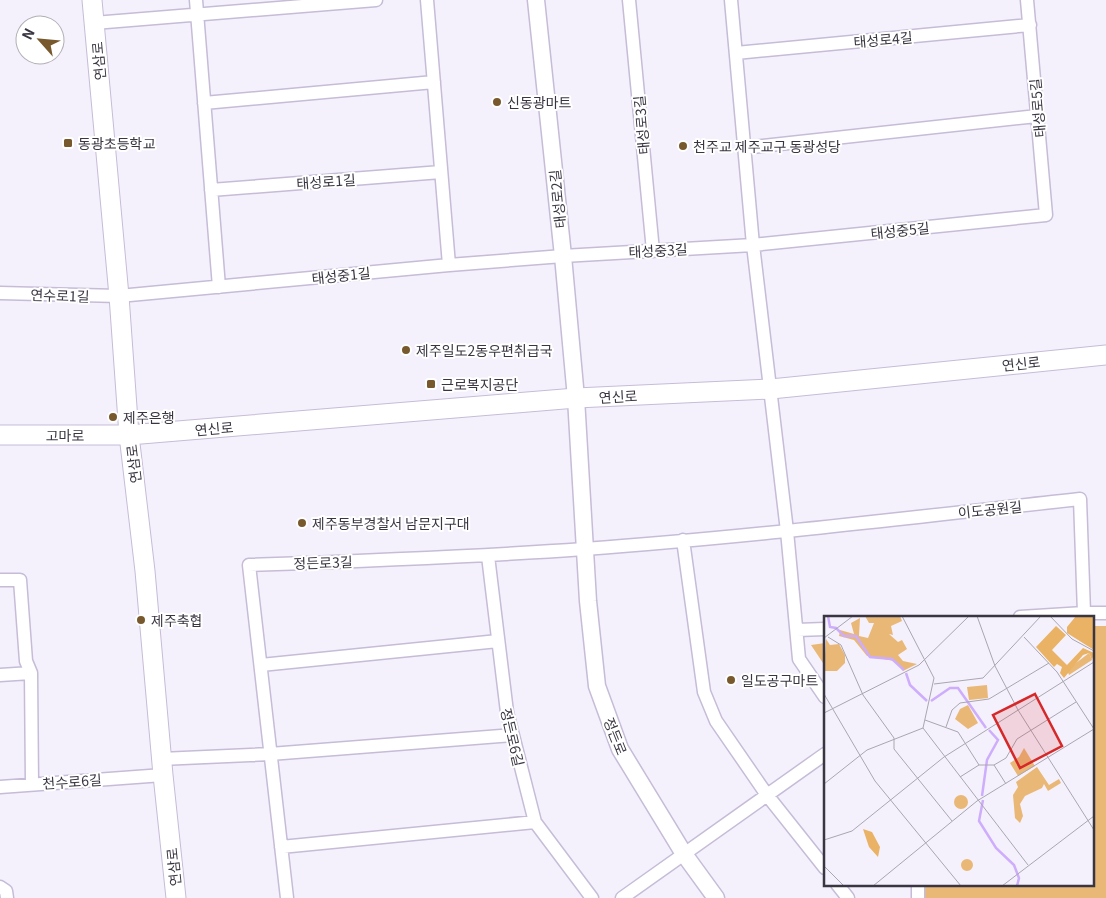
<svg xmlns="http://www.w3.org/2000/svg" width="1106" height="898" font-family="Georgia,'Noto Sans KR',serif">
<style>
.green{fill:#e9b876}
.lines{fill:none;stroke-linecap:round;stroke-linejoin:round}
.minor-casing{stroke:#c6bcd7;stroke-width:15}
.tertiary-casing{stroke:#c6bcd7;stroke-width:19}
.secondary-casing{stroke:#c6bcd7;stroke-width:21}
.minor{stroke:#fff;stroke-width:12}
.tertiary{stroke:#fff;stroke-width:16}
.secondary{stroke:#fff;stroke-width:19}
.poi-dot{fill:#77592d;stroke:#fff;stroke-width:2}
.labels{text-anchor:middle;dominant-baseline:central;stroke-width:4;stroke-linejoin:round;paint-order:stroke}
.street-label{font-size:14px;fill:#3a3641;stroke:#fff}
.poi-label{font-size:14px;fill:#3a3641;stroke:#fff;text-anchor:start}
.inset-river{fill:none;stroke:#cdadfc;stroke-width:2.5}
.inset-road{fill:none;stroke:#aaa6b1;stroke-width:1}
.view{fill:#d62828;fill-opacity:0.15;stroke:#d62828;stroke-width:2.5}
.inset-edge{fill:none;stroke:#3a3641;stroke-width:2.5}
</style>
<rect width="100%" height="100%" fill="#f5f1fc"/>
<!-- green -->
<path class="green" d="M 1092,626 L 1106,626 L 1106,898 L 925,898 L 925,884 L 1092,884 Z
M 825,643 L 825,666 L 811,645 Z"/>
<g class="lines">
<defs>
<path id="minor" d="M 196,0 L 219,287
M 427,0 L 449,265
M 629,0 L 653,251
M 731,0 L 753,245 L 787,531 L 799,659 L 825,697
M 94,23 L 376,0
M 736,53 L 1030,25
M 204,103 L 434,82
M 744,148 L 1037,116
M 211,190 L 441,172
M 0,293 L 119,296 L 449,265 L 563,256 L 753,245 L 1046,215 L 1027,0
M 683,540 L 704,692 L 716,721 L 767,795 L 825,868
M 488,556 L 507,712 L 535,822 L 592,898
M 0,580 L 20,580 L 26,661 L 31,673 L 32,784
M 1020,617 L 1084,613
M 797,630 L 825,629
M 261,665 L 498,641
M 0,675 L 31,673
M 161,759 L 270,754 L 512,735
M 0,787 L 163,775
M 281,847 L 535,822
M 837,884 L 848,898
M 918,884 L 918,898
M 0,887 L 6,891 L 7,898
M 287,898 L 249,565 C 361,561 473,557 584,549 C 750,537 915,517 1080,499 L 1084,613 L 1106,613
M 622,898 L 825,754"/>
<path id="tertiary" d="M 536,0 L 563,256 L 576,398 L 588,601 L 597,686 L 620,749 L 684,854 L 716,898"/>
<path id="secondary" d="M 92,0 L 119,296 L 129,435 L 145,571 L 163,775 L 176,898
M 0,435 L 129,435 L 576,398 L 771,389 L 1106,355"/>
</defs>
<!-- minor casing -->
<use href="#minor" class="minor-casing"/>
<!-- tertiary casing -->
<use href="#tertiary" class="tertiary-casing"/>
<!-- secondary casing -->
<use href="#secondary" class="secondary-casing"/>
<!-- minor -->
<use href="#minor" class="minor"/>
<!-- tertiary -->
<use href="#tertiary" class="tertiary"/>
<!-- secondary -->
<use href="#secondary" class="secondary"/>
</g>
<!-- markers -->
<g class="poi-dot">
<circle cx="497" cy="102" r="5"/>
<rect x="63" y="138" width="10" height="10" rx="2.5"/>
<circle cx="683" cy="146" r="5"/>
<circle cx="406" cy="350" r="5"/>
<rect x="426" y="379" width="10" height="10" rx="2.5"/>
<circle cx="113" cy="417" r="5"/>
<circle cx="302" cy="523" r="5"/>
<circle cx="141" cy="620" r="5"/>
<circle cx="731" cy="680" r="5"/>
</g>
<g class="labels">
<!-- street labels -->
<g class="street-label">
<text transform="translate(883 39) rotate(-5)">태성로4길</text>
<text transform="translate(98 61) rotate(-95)">연삼로</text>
<text transform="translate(1037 108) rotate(-95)">태성로5길</text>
<text transform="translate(641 125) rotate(-95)">태성로3길</text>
<text transform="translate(326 181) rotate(-4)">태성로1길</text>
<text transform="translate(557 199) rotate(-96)">태성로2길</text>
<text transform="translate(900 230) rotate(-6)">태성중5길</text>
<text transform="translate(658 250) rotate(-3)">태성중3길</text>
<text transform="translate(341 275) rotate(-6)">태성중1길</text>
<text transform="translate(60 295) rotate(2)">연수로1길</text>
<text transform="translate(1021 363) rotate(-6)">연신로</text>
<text transform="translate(618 396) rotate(-3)">연신로</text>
<text transform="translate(214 428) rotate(-5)">연신로</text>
<text x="65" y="435">고마로</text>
<text transform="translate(133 464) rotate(-97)">연삼로</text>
<text transform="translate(990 509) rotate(-6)">이도공원길</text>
<text transform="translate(323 562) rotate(-2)">정든로3길</text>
<text transform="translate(616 736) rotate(68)">정든로</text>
<text transform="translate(513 737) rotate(77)">정든로6길</text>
<text transform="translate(72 781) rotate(-4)">천수로6길</text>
<text transform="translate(173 867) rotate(-96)">연삼로</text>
</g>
<!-- poi labels -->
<g class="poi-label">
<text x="507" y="102">신동광마트</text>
<text x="78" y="143">동광초등학교</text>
<text x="693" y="146">천주교 제주교구 동광성당</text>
<text x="416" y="350">제주일도2동우편취급국</text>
<text x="441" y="384">근로복지공단</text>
<text x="123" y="417">제주은행</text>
<text x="312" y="523">제주동부경찰서 남문지구대</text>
<text x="151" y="620">제주축협</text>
<text x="741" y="680">일도공구마트</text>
</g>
</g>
<!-- overview -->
<g transform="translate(824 616)">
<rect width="270" height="270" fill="#f5f1fc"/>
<path d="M 41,0 L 76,0 L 78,5 L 67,10 L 69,19 L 65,18 L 74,26 L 78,24 L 83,33 L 74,39 L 79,45 L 93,48 L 79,55 L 70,45 L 43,40 L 30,24 L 15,20 L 16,14 L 30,18 L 27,7 L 36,2 L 35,20 L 44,22 L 50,7 L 45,7 ZM 2,23 L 6,29 L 15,28 L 21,39 L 21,47 L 13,55 L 0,55 ZM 265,37 L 268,44 L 245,59 L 243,54 ZM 163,69 L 164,82 L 145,84 L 143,71 ZM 144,89 L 154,107 L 144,113 L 131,103 L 136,93 ZM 200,132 L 211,150 L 194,160 L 186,147 L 195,141 ZM 213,151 L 225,169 L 235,163 L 237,167 L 224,175 L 220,168 L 218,172 L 201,180 L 196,188 L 199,200 L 196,207 L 191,202 L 189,179 L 194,171 L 192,166 ZM130 186a7 7 0 1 1 14 0a7 7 0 1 1-14 0ZM137 249a6 6 0 1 1 12 0a6 6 0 1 1-12 0Z" fill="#e9b876"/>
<path d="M 252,0 L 270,0 L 270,34 L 243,17 L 243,11 ZM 232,10 L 242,19 L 228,34 L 243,49 L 259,32 L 270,37 L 268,44 L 265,37 L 259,39 L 240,62 L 236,57 L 238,51 L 233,48 L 230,51 L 212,31 ZM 39,213 L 48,216 L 56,231 L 54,241 L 45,231 Z" fill="#e9b265"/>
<path class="inset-river" d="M 4,0 L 6,11 L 12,12 L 20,20 L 32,20 L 46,41 L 68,43 L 80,54M 82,57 L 86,69 L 103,85M 107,85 L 126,72 L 134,72 L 162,112M 158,180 L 163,144 L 174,124 L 165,114M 159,184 L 155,205 L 172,232 L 190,249 L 195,262 L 193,270"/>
<path class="inset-road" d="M 78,0 L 110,62 L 99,112 L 204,249M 153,0 L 171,50 L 194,94 L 270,214M 226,0 L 248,23 L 270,35M 4,21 L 17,29 L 39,79 L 70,122 L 70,133 L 128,205M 200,21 L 233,56 L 270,113M 0,22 L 29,0M 110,68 L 159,62 L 217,0M 0,78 L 51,165 L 137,270M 0,97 L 95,49 L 145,0M 101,104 L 134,116 L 155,149 L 170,149 L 182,142 L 193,123 L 252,86M 122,111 L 128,94 L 136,87 L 165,83 L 225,47M 170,149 L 182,168M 136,161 L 155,149M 0,168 L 43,134 L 99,112M 0,224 L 28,215 L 120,141 L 270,46M 0,250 L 20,270M 49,270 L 153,185 L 270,113M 178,270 L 270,200"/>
<path class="view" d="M 211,78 L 238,130 L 196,152 L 169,99 Z"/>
<rect width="270" height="270" class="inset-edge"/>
</g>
<!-- north arrow -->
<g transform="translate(40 40) rotate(297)"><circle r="24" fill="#ffffff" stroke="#b0afb3"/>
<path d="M0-4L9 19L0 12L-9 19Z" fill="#77592d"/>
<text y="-8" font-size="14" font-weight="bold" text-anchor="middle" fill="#3a3641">N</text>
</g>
</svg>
